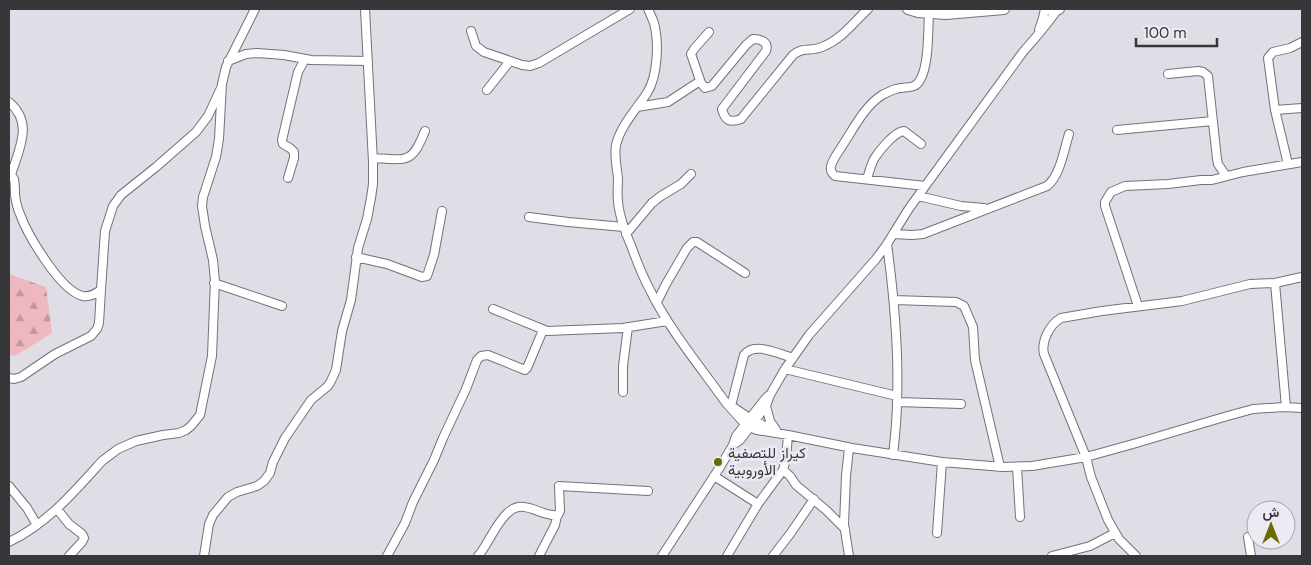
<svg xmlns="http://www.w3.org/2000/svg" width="1311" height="565" font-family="'DM Sans',Vazirmatn,sans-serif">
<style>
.forest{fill:url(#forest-firs)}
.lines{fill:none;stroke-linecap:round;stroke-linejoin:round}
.minor-casing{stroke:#74717a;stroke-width:10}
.major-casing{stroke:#74717a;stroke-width:12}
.minor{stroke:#fff;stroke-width:8}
.major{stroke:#fff;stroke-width:10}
.poi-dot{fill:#6d6904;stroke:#eeeaf4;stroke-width:2}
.labels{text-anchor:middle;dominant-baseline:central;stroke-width:5;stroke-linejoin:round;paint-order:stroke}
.poi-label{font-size:15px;fill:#373639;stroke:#eeeaf4;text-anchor:start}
</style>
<defs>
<pattern id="forest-firs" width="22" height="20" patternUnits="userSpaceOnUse" patternTransform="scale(1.25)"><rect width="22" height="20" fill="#efb7c0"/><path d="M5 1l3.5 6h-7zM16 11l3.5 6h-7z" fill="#c2969d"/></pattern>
</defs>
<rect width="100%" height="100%" fill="#e0dde6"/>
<!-- forest -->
<path class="forest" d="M 9,274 L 46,287 L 52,333 L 15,356 L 9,355 Z"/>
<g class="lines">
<defs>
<path id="minor" d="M 648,9 C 650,13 652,18 654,23 C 659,42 658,76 647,93 C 636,110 621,125 616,145 C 614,157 617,167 618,179 C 618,186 617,194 618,201 C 619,217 626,234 632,248 C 637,262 643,277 650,290 C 670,331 700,366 726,403 L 745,424 L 749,427 L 757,430 L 788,435 L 852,448 L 942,462 L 1003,467 L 1032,466 L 1086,457 L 1133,444 L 1224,417 L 1253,409 L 1284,407 L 1302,408
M 1039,30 L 1043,18 L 1045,9
M 471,31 L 476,46 L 484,52 L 522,65 L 530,66 L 539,63 L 630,9
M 228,61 L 246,54 L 257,53 L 284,55 L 311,60 L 368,61
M 1168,74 L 1198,71 L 1203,72 L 1208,76 L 1217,159 L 1218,164 L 1226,176
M 701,83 L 691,54 L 694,49 L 709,32
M 487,90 L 510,61
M 9,102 C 34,123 19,149 11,175
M 637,107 L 668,102 L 697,83 L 701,83 L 705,88 L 712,86 L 746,45 L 753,39 C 761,39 769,42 766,51 L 722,109 C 725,121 730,123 741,119 L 793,55 C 804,46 810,52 822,47 C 842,39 853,23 868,9
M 1275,110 L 1302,108
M 1117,130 L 1213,121
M 373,158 C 380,158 400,161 406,158 C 416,155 421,140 425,131
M 1288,164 L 1275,110 L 1268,58 L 1273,52 L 1290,48 L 1302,42
M 9,174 C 11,176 12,176 14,179 C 15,184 15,190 15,195 C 16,202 17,208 20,214 C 27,234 61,292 83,296 C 90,297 95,294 101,290 L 99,323 L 97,329 L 91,336 L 55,354 L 21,377 L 14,379 L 9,378
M 288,178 L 294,158 L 294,152 L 290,148 L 283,144 L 282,140 L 298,72 L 305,59
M 867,179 C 869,172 871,165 874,159 C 879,151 894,132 904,131 L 921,144
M 925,186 L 835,176 C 832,173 830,171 831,166 C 833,158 840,150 844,143 C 855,126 865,106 882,95 C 886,93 892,90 896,89 C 905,86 915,90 920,80 C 929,66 928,30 929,12
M 918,196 L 961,206 L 984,208
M 529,217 L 568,222 L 624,227
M 626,234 L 652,203 L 661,196 L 681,184 L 691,174
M 893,234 L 912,235 L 923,234 L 1047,186 C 1060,176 1064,150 1069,134
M 887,244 C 894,296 899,349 897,401 C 897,419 895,437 893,455
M 356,257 L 387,264 L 422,277 L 427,276 L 434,255 L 442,211
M 214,283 L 282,306
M 1275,283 L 1302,277
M 101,290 L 105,231 L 113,206 L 121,195 L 156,167 L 196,132 L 208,116 L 221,88
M 894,300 L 956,302 L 964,306 L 973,327 L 975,360 L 1000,467
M 657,302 L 666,284 L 687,248 L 693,242 L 697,242 L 745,273
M 1138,306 L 1105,206 L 1105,202 L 1111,192 L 1125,186 L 1168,184 L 1201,180 L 1212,180 L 1243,172 L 1302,162
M 493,309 L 547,331 L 623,328 L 667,321
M 785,369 L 897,396
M 623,392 L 623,366 L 628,327
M 897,402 L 961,404
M 730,405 L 754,421 L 772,429
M 731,406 L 744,355 C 754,341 779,354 793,358
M 766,406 L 770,421 L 776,430
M 733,445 L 740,440 L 766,406 L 770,395 L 785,369 L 809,335 L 876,259 L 887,244 L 908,210 L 918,196 L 1023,52 C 1035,38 1047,25 1057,10
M 849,448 L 846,476 L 844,524 L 849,556
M 1017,467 L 1020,517
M 783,470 L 790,476 L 796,485 L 826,510 L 845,529
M 714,476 L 758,504
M 9,486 L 27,508 L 37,525
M 57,509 L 69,524 L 82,534 L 84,538 L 82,542 L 69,556
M 937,533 L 942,462
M 1248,537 L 1251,556
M 9,542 C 47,524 75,491 102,461 L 118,449 L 136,441 L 163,435 L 179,433 L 186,430 L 191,426 L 200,415 L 212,356 L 214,304 L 215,281 L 213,260 L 205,226 L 202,206 L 203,197 L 216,157 L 219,139 L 222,84 L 226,67 L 255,9
M 204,556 L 209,524 L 213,515 L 228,497 L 237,492 L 257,486 L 264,481 L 270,473 L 273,462 L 285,438 L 311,400 L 328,386 L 331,381 L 336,370 L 342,331 L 351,300 L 358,248 L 367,219 L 371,198 L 373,184 L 373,162 L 365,9
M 387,556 L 405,523 L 413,502 L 434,460 L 443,438 L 466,389 L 477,360 L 481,356 L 488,355 L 525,370 L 527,368 L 543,330
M 478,556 C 490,543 503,503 524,507 C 535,508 547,517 558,515 L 560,511 L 559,486 L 648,491
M 539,556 L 555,525 L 557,516
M 662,556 L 720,467 L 733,445 L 736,436 L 765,399 L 768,396
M 727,556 L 758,504 L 783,470 L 786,459 L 788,435
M 773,556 L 790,534 L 814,499
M 1052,556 L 1090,546 L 1115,533
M 1136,556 L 1119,539 L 1108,520 L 1091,477 L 1086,457 L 1044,354 C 1041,342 1049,325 1061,318 L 1102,311 L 1182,301 L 1250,284 L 1275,283 L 1286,407"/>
<path id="major" d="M 908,9 L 918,12 L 946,14 L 1004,9
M 1047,9 L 1054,10 L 1059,9"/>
</defs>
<!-- minor casing -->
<use href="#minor" class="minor-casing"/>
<!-- major casing -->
<use href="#major" class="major-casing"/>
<!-- minor -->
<use href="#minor" class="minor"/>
<!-- major -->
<use href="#major" class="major"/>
</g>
<!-- markers -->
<circle class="poi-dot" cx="718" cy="462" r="5"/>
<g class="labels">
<!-- poi labels -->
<g class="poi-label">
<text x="728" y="453">كيراز للتصفية<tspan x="728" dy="17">الأوروبية</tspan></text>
</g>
</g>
<!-- border -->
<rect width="1311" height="565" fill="none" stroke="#373639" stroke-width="20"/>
<!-- north arrow -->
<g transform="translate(1271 525)"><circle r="24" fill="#eeeaf4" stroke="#a5a2a9"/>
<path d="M0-4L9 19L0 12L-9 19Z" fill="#6d6904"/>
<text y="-8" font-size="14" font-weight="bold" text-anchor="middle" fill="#373639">ش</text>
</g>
<!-- scale -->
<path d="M1136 38v8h81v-8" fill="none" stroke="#373639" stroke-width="2.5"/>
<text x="1144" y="38" font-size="15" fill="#373639" stroke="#eeeaf4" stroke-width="4" paint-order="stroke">100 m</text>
</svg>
